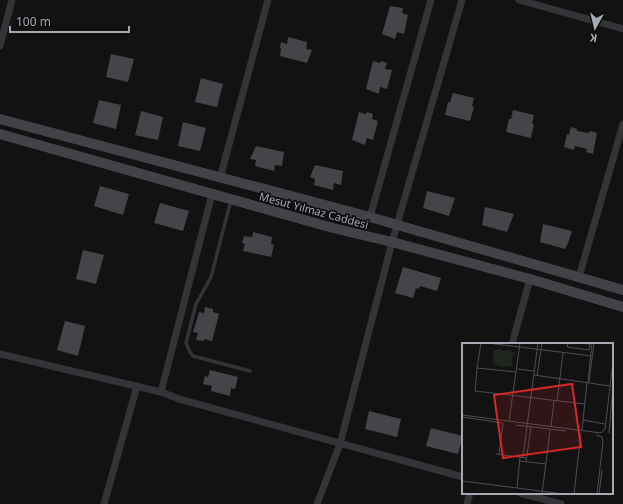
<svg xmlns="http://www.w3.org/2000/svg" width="623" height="504" font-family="'Noto Sans',sans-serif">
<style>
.building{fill:#444548}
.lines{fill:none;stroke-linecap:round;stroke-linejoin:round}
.service{stroke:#343438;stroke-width:3.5}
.minor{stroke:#343438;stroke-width:7}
.secondary{stroke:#424348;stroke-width:10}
.labels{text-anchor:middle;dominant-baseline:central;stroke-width:3.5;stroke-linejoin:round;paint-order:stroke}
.street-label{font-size:11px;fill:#a5a9b2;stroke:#0d0d0e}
.inset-road{fill:none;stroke:#4d4e53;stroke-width:1}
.view{fill:#d62828;fill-opacity:0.15;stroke:#d62828;stroke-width:2}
.inset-edge{fill:none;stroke:#a5a9b2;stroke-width:2}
</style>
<rect width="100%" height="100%" fill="#121213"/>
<!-- building -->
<path class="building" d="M 390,6 L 403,8 L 402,13 L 408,15 L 404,34 L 397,32 L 395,39 L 382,34 Z
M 288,37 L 307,42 L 306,49 L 312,50 L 307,63 L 280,56 L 281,49 L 280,48 L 281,42 L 287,44 Z
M 111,54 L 134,59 L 128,82 L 106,77 Z
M 373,61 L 380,63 L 381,61 L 387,63 L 385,69 L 392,70 L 387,89 L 380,87 L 379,94 L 366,89 Z
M 201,78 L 223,84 L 217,107 L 195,102 Z
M 453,93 L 474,98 L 472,106 L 474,107 L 470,121 L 445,115 L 448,102 L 450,102 Z
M 99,100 L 121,105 L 116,129 L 93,123 Z
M 513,110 L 534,115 L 532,123 L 534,124 L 531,138 L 506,132 L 509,119 L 511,119 Z
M 141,111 L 163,117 L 158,140 L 135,135 Z
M 359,112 L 366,114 L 367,112 L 373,114 L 372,119 L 378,121 L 373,140 L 367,138 L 365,145 L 352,140 Z
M 183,122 L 206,128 L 200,151 L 178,146 Z
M 571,127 L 577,129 L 577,131 L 589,133 L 590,131 L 597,133 L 593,154 L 586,152 L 587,149 L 575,146 L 574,150 L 564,147 L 567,134 L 569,135 Z
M 256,146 L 284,152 L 282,166 L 275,165 L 274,171 L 255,166 L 256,160 L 250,159 Z
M 315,165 L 343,171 L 341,185 L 334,183 L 333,190 L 314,185 L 315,179 L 310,177 Z
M 100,186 L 129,194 L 123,215 L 94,206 Z
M 427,191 L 455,198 L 449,216 L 423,208 Z
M 160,203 L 189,211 L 183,231 L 154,223 Z
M 485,207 L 514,214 L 507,232 L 482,225 Z
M 543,224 L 572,231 L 568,243 L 565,249 L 540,242 Z
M 253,232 L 272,237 L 271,244 L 274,245 L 271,257 L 243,251 L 245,244 L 242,243 L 244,236 L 252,237 Z
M 83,250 L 104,255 L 96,284 L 76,279 Z
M 403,267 L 441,278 L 437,291 L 420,286 L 419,289 L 416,288 L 413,298 L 395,293 Z
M 205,307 L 213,309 L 213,312 L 219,314 L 212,341 L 204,339 L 204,341 L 196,340 L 198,333 L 193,332 L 199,312 L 204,313 Z
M 65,321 L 85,326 L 78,356 L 57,350 Z
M 210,370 L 238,377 L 235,389 L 231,388 L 230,396 L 211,391 L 212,386 L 203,384 L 205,376 L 208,377 Z
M 369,411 L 401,419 L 397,437 L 365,429 Z
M 431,428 L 463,436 L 458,454 L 426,446 Z"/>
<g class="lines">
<!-- service -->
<path class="service" d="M 231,200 L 211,277 L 196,304 L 186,343 L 190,352 L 193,356 L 250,371"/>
<!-- minor -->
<path class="minor" d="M 519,0 L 623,29
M 0,46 L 12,0
M 220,178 L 268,0
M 370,217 L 431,0
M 579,277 L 623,124
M 512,344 L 530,279
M 0,354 L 161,392 L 179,399 L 463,477
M 161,392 L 212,194
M 520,493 L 561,504
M 104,504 L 137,386
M 317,504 L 340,444 L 392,242 L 462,0
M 467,504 L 470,493"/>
<!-- secondary -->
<path class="secondary" d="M 0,119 L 370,217 L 623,290
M 0,134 L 333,228 L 392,242 L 530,279 L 623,307"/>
</g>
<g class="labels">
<!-- street labels -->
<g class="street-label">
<text transform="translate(314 210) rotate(15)">Mesut Yılmaz Caddesi</text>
</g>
</g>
<!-- overview -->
<g transform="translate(462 343)">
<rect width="151" height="151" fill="#121213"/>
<path d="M 40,6 L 40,8 L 48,7 L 50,10 L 54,8 L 52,12 L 49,12 L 53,13 L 50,14 L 51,26 L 50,23 L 42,24 L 30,21 L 35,20 L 31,19 L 32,7 Z" fill="#1f2620"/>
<path class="inset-road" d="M 19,0 L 15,25 L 54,29M 25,0 L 130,13M 106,0 L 105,4 L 127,7 L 128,1 L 117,0M 15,25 L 13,48 L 123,61M 55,26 L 72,28M 72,32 L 148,43M 75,33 L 80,0M 126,39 L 130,0M 127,39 L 132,0M 95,58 L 101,10M 0,72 L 139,90 L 143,86 L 151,19M 0,74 L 41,80M 121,77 L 143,81M 47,78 L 58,0M 54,82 L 104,88M 89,83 L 92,58M 120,87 L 125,40M 147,90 L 151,44M 134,92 L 140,94 L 141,99 L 135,151M 34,111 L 64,115M 37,111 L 41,80M 61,114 L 76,0M 58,118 L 84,121M 64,119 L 69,84M 0,138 L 102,151M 55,145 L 58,114M 80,151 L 88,87M 112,151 L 119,90M 137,151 L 140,127"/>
<path class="view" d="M 110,41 L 119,104 L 41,115 L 32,52 Z"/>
<rect width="151" height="151" class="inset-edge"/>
</g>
<!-- north arrow -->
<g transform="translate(595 28) rotate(188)" stroke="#0d0d0e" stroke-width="3" paint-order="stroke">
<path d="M0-3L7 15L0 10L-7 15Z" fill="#a5a9b2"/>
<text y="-6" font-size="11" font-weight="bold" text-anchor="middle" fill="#a5a9b2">K</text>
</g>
<!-- scale -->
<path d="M10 26v6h119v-6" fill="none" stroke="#a5a9b2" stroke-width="2"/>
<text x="16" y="26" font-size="12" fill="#a5a9b2" stroke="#0d0d0e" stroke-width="3" paint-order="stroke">100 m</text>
</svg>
